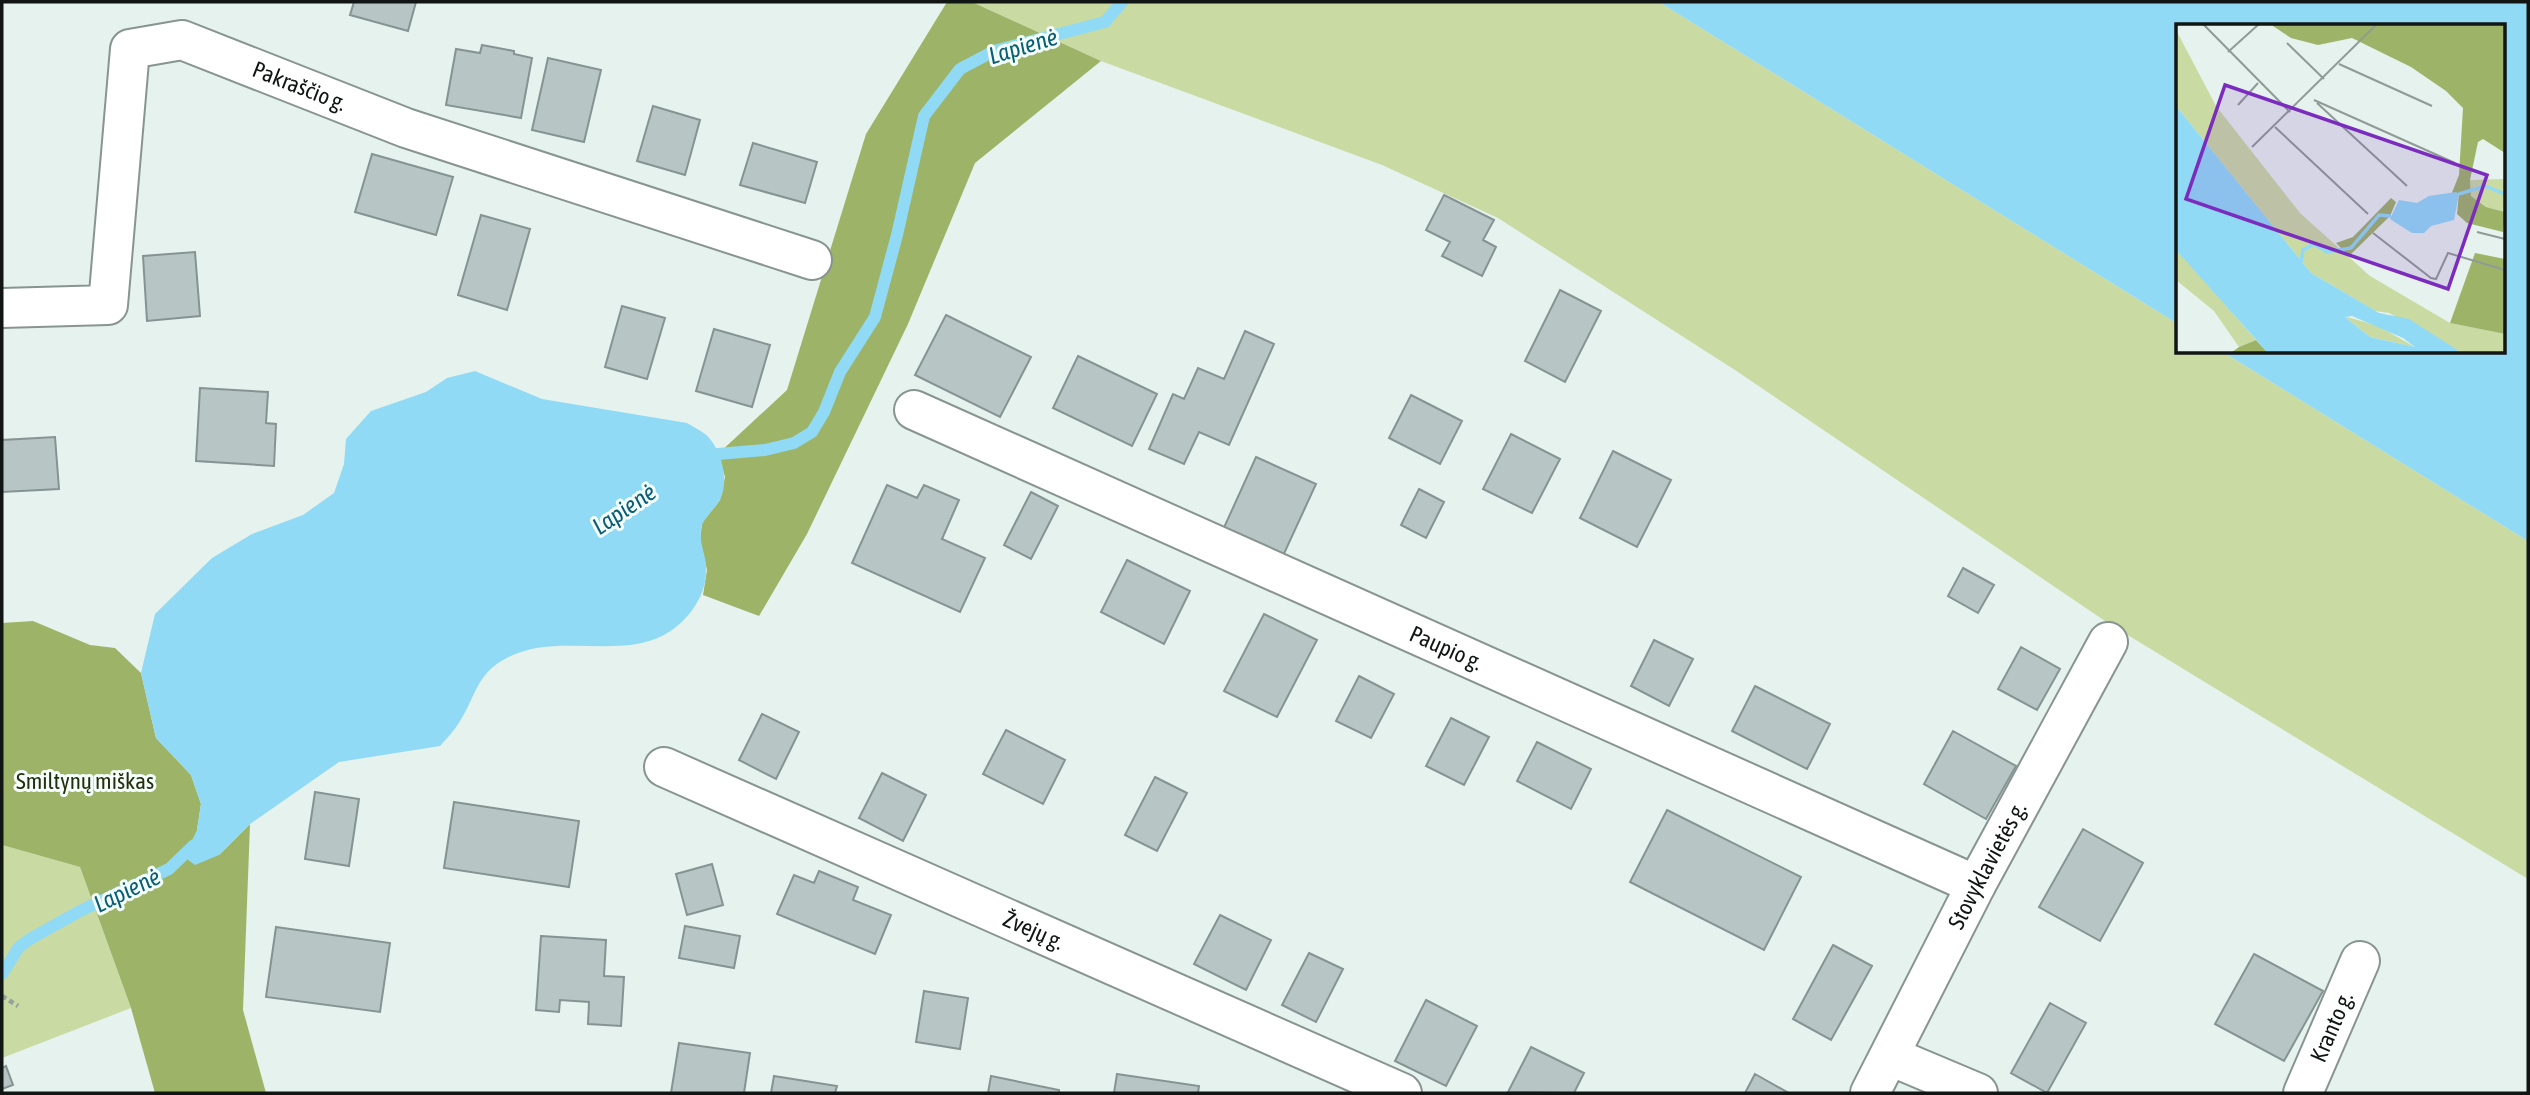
<svg xmlns="http://www.w3.org/2000/svg" width="2530" height="1095" font-family="'Asap Condensed',sans-serif">
<style>
.green{fill:#c9dba3}
.forest{fill:#9db468}
.water{fill:#90daf6}
.lines{fill:none;stroke-linecap:round;stroke-linejoin:round}
.stream{stroke:#90daf6;stroke-width:12}
.building{fill:#b7c5c5;stroke:#869393;stroke-width:2}
.street-casing{stroke:#889490;stroke-width:42}
.path{stroke:#98a29e;stroke-width:4.5;stroke-dasharray:5 3.5;stroke-linecap:butt}
.street{stroke:#fff;stroke-width:38}
.labels{text-anchor:middle;dominant-baseline:central;stroke-width:6;stroke-linejoin:round;paint-order:stroke}
.street-label{font-size:23px;fill:#111615;stroke:#f4fffb}
.park-label{font-size:23px;fill:#252e0d;stroke:#f4fffb}
.water-label{font-size:24px;font-style:italic;fill:#0a5d75;stroke:#f4fffb}
.inset-river{fill:none;stroke:#90daf6;stroke-width:3.5}
.inset-road{fill:none;stroke:#909a97;stroke-width:2}
.view{fill:#7b2cbf;fill-opacity:0.15;stroke:#7b2cbf;stroke-width:3.5}
.inset-edge{fill:none;stroke:#111615;stroke-width:3.5}
</style>
<rect width="100%" height="100%" fill="#e5f2ed"/>
<!-- green -->
<path class="green" d="M 972,2 L 1659,2 L 2178,324 L 2178,352 L 2223,352 L 2528,541 L 2528,879 L 2108,623 L 1738,372 L 1498,218 L 1382,165 L 1101,61 Z
M 2,845 L 80,867 L 131,1008 L 2,1058 Z"/>
<!-- forest -->
<path class="forest" d="M 947,2 L 972,2 L 1101,61 L 975,163 L 908,324 L 807,534 L 759,616 L 703,595 L 707,570 L 700,541 L 702,523 L 720,500 L 725,477 L 718,454 L 787,390 L 866,134 Z
M 33,621 L 90,645 L 115,648 L 141,673 L 156,738 L 191,775 L 201,804 L 197,830 L 219,855 L 250,824 L 243,1010 L 266,1093 L 155,1093 L 131,1008 L 80,867 L 2,845 L 2,623 Z"/>
<!-- water -->
<path class="water" d="M 1659,2 L 2528,2 L 2528,541 L 2223,352 L 2504,352 L 2504,26 L 2178,26 L 2178,324 Z
M 475,371 L 542,399 L 687,423 C 693,427 700,430 705,434 C 722,448 731,484 718,503 C 712,512 703,518 701,529 C 699,545 707,556 706,571 C 706,598 686,623 664,635 C 612,662 544,626 493,667 C 476,681 472,703 460,721 C 455,730 447,738 440,746 L 339,762 L 250,824 L 219,855 L 195,865 L 184,857 L 197,830 L 201,804 L 191,775 L 156,738 L 141,673 L 155,614 L 212,558 L 252,534 L 303,515 L 334,493 L 344,464 L 346,439 L 371,411 L 426,392 L 447,378 Z"/>
<g class="lines">
<!-- stream -->
<path class="stream" d="M 703,462 L 718,454 L 765,450 L 794,443 L 812,432 L 824,412 L 840,372 L 875,317 L 897,235 L 924,116 L 960,69 L 994,51 L 1105,22 L 1122,2
M 2,974 L 19,947 L 30,939 L 80,911 L 169,869 L 194,845"/>
</g>
<!-- building -->
<path class="building" d="M 354,2 L 416,2 L 408,31 L 350,15 Z
M 482,45 L 514,51 L 514,54 L 532,58 L 521,118 L 446,105 L 456,49 L 480,53 Z
M 548,58 L 601,70 L 584,142 L 532,130 Z
M 653,106 L 700,120 L 685,175 L 637,161 Z
M 753,143 L 817,162 L 805,203 L 740,185 Z
M 372,154 L 453,177 L 436,235 L 355,212 Z
M 1444,195 L 1494,220 L 1483,240 L 1496,247 L 1482,276 L 1442,256 L 1450,242 L 1426,230 Z
M 481,215 L 530,229 L 507,310 L 458,295 Z
M 195,252 L 200,316 L 147,321 L 143,256 Z
M 1560,290 L 1601,311 L 1565,382 L 1525,361 Z
M 622,306 L 665,318 L 647,379 L 605,367 Z
M 946,315 L 1031,357 L 1000,417 L 915,375 Z
M 714,329 L 770,345 L 752,407 L 696,391 Z
M 1245,331 L 1274,344 L 1229,445 L 1199,432 L 1184,464 L 1149,449 L 1173,394 L 1184,399 L 1198,368 L 1224,379 Z
M 1078,356 L 1157,394 L 1132,446 L 1053,408 Z
M 200,388 L 268,392 L 266,423 L 276,424 L 274,466 L 196,461 Z
M 1411,395 L 1462,421 L 1440,464 L 1389,438 Z
M 1511,434 L 1560,459 L 1532,513 L 1483,489 Z
M 55,437 L 59,489 L 2,492 L 2,440 Z
M 1613,451 L 1671,480 L 1637,547 L 1580,518 Z
M 1256,457 L 1316,484 L 1282,558 L 1222,532 Z
M 887,485 L 917,498 L 924,485 L 959,500 L 942,539 L 985,558 L 960,612 L 852,563 Z
M 1419,489 L 1444,502 L 1426,538 L 1401,525 Z
M 1031,492 L 1058,506 L 1031,559 L 1004,545 Z
M 1127,560 L 1190,591 L 1164,644 L 1101,612 Z
M 1963,568 L 1994,585 L 1978,613 L 1948,596 Z
M 1264,614 L 1317,640 L 1277,717 L 1224,691 Z
M 1654,640 L 1693,659 L 1669,706 L 1631,686 Z
M 2021,647 L 2060,669 L 2037,710 L 1998,689 Z
M 1359,676 L 1394,694 L 1371,738 L 1336,721 Z
M 1755,686 L 1830,724 L 1807,769 L 1732,731 Z
M 762,714 L 799,732 L 776,779 L 739,760 Z
M 1451,718 L 1489,737 L 1464,785 L 1426,766 Z
M 1006,730 L 1065,760 L 1043,804 L 983,774 Z
M 1953,731 L 2016,766 L 1986,819 L 1924,784 Z
M 1537,742 L 1591,769 L 1571,809 L 1517,781 Z
M 882,773 L 926,795 L 903,841 L 859,818 Z
M 1155,777 L 1187,793 L 1157,851 L 1125,835 Z
M 315,792 L 359,799 L 349,866 L 305,859 Z
M 454,802 L 579,821 L 569,887 L 444,868 Z
M 1667,810 L 1801,877 L 1764,950 L 1630,882 Z
M 2083,829 L 2143,863 L 2100,941 L 2039,907 Z
M 712,864 L 723,905 L 687,915 L 676,874 Z
M 819,871 L 858,887 L 853,900 L 891,915 L 875,954 L 777,914 L 794,875 L 814,883 Z
M 1220,915 L 1271,940 L 1246,990 L 1194,964 Z
M 685,926 L 740,936 L 734,968 L 679,958 Z
M 276,927 L 390,943 L 380,1012 L 266,997 Z
M 541,936 L 606,940 L 604,976 L 624,977 L 621,1026 L 588,1024 L 589,1002 L 560,1000 L 559,1012 L 536,1010 Z
M 1833,945 L 1872,966 L 1831,1040 L 1793,1019 Z
M 1309,953 L 1343,969 L 1316,1022 L 1282,1005 Z
M 2254,954 L 2323,991 L 2284,1061 L 2215,1024 Z
M 924,991 L 968,998 L 960,1049 L 916,1042 Z
M 1426,1000 L 1477,1026 L 1446,1086 L 1395,1061 Z
M 2050,1003 L 2086,1023 L 2047,1093 L 2011,1073 Z
M 679,1043 L 750,1053 L 744,1093 L 671,1093 Z
M 1531,1047 L 1584,1073 L 1574,1093 L 1508,1092 Z
M 6,1066 L 13,1085 L 2,1089 L 2,1068 Z
M 1117,1074 L 1199,1086 L 1198,1093 L 1114,1093 Z
M 1755,1074 L 1787,1092 L 1786,1093 L 1745,1093 Z
M 774,1076 L 837,1086 L 835,1093 L 771,1093 Z
M 991,1076 L 1059,1090 L 1059,1093 L 988,1093 Z"/>
<g class="lines">
<defs>
<g id="street">
<path id="s1" d="M 2,308 L 108,305 L 130,49 L 182,40 L 406,128 L 812,260"/>
<path id="s2" d="M 914,410 L 1976,885"/>
<path id="s3" d="M 664,767 L 1402,1093"/>
<path d="M 1890,1056 L 1978,1093"/>
<path id="s4" d="M 1870,1093 L 1976,885 L 2108,642"/>
<path id="s5" d="M 2303,1093 L 2360,961"/>
</g>
</defs>
<!-- street casing -->
<use href="#street" class="street-casing"/>
<!-- path -->
<path class="path" d="M 2,996 L 18,1006"/>
<!-- street -->
<use href="#street" class="street"/>
</g>
<g class="labels">
<!-- street labels -->
<g class="street-label">
<text stroke="none"><textPath href="#s1" startOffset="542">Pakraščio g.</textPath></text>
<text stroke="none"><textPath href="#s2" startOffset="583">Paupio g.</textPath></text>
<text stroke="none"><textPath href="#s4" startOffset="256">Stovyklavietės g.</textPath></text>
<text stroke="none"><textPath href="#s3" startOffset="404">Žvejų g.</textPath></text>
<text stroke="none"><textPath href="#s5" startOffset="72">Kranto g.</textPath></text>
</g>
<!-- park labels -->
<g class="park-label">
<text x="85" y="781">Smiltynų miškas</text>
</g>
<!-- water labels -->
<g class="water-label">
<text transform="translate(1023 46) rotate(-17)">Lapienė</text>
<text transform="translate(624 509) rotate(-34)">Lapienė</text>
<text transform="translate(127 890) rotate(-26)">Lapienė</text>
</g>
</g>
<!-- overview -->
<g transform="translate(2176 24)">
<rect width="329" height="329" fill="#e5f2ed"/>
<path d="M 0,6 L 40,82 L 124,189 L 194,252 L 274,299 L 329,310 L 329,329 L 286,329 L 213,289 L 199,287 L 135,249 L 0,82 ZM 329,155 L 329,188 L 310,183 L 295,172 L 294,156 ZM 0,226 L 17,244 L 80,316 L 63,323 L 38,287 L 0,256 ZM 168,292 L 202,302 L 239,323 L 194,313 Z" fill="#c9dba3"/>
<path d="M 94,0 L 329,0 L 329,129 L 307,115 L 302,118 L 294,156 L 295,172 L 310,183 L 329,188 L 327,208 L 291,199 L 281,190 L 283,169 L 275,171 L 283,151 L 287,84 L 270,67 L 235,43 L 176,14 L 142,21 L 115,14 ZM 215,174 L 220,178 L 214,192 L 173,232 L 160,219 L 177,213 ZM 299,229 L 329,235 L 329,310 L 274,299 ZM 80,316 L 92,329 L 55,329 L 63,323 Z" fill="#9db468"/>
<path d="M 0,82 L 135,249 L 203,289 L 233,295 L 286,329 L 92,329 L 0,226 ZM 176,292 L 227,314 L 239,323 L 194,313 L 169,293 ZM 280,168 L 283,170 L 278,196 L 255,202 L 248,209 L 236,209 L 214,195 L 223,176 L 241,179 L 253,172 Z" fill="#90daf6" fill-rule="evenodd"/>
<path class="inset-river" d="M 283,170 L 309,162 L 329,170M 125,238 L 127,226 L 138,220 L 151,228 L 175,224 L 203,191 L 215,192"/>
<path class="inset-road" d="M 27,0 L 114,88M 111,19 L 148,55M 52,28 L 83,0M 163,40 L 256,82M 138,76 L 279,139M 141,79 L 231,162M 62,81 L 82,59M 99,103 L 192,190M 76,123 L 201,0M 301,208 L 329,215M 197,209 L 255,254 L 260,255 L 272,229 L 329,246"/>
<path class="view" d="M 49,61 L 311,151 L 272,265 L 10,175 Z"/>
<rect width="329" height="329" class="inset-edge"/>
</g>
<!-- border -->
<rect width="2530" height="1095" fill="none" stroke="#111615" stroke-width="7"/>
</svg>
